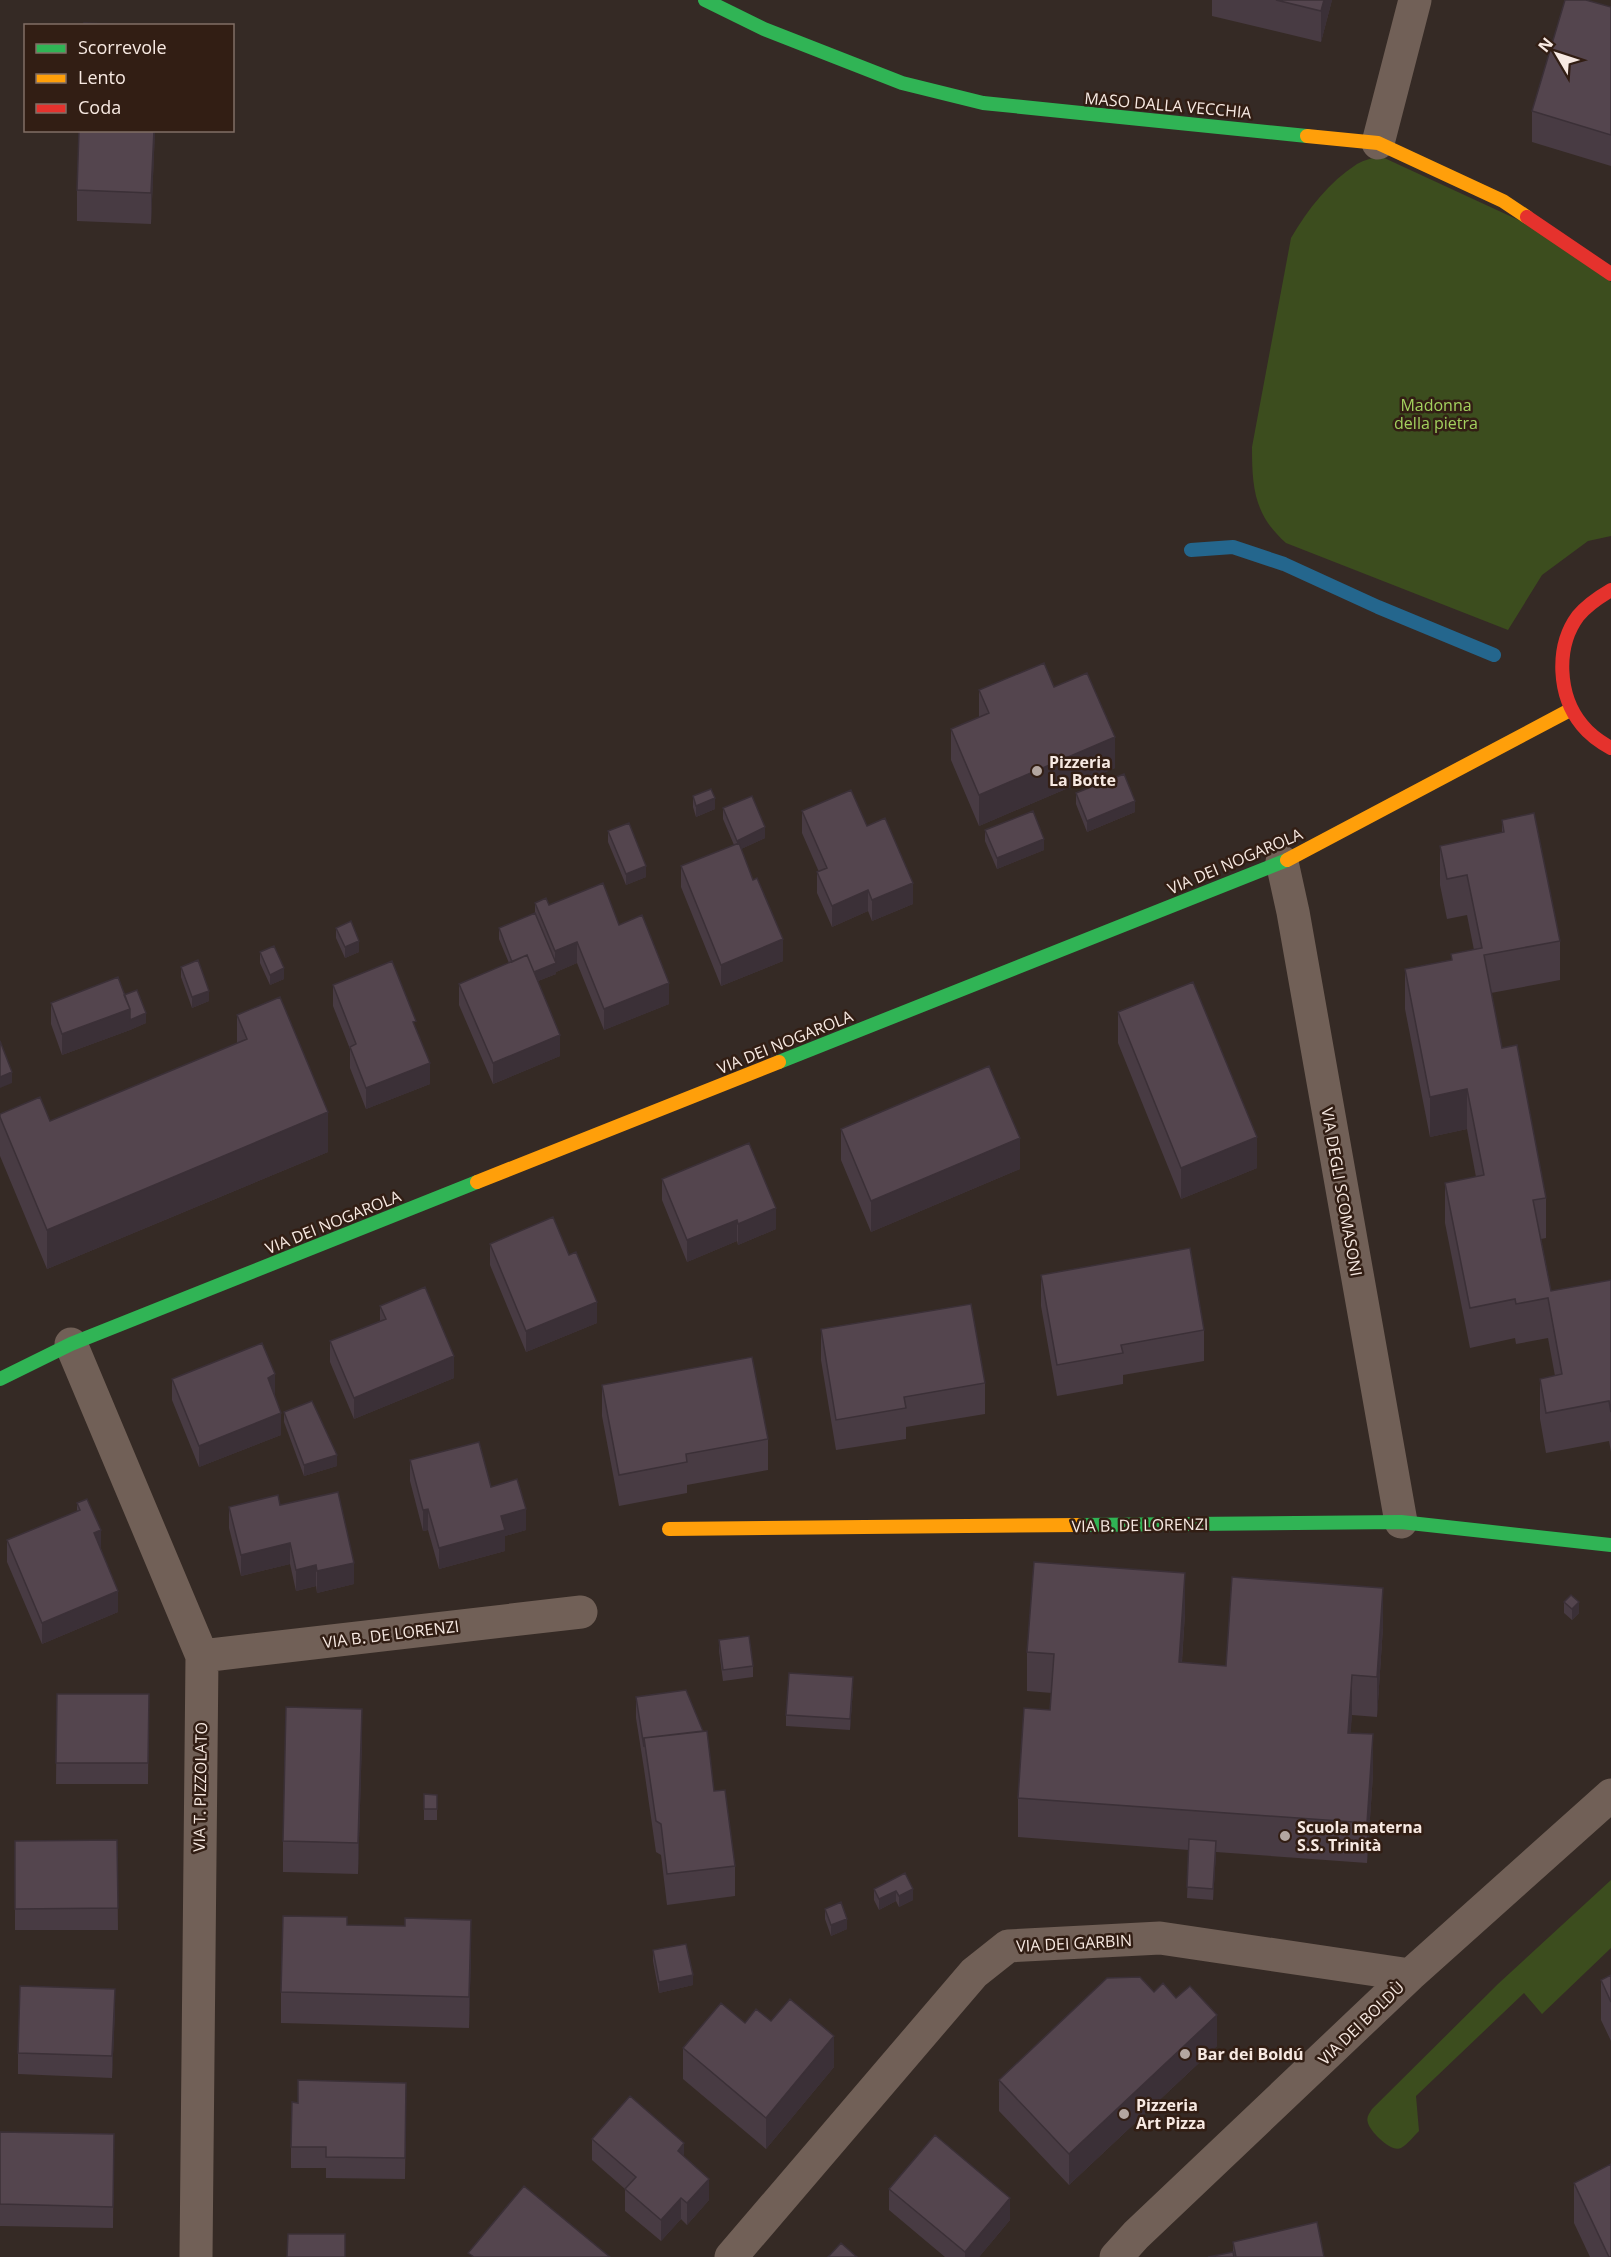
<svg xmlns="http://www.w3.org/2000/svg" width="1611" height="2257" font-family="'Open Sans',sans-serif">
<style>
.green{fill:#3c4d1e}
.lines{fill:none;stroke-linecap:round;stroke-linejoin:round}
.stream{stroke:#24668d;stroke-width:14}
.street{stroke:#716057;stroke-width:33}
.fast{stroke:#30b455;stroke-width:14}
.slow{stroke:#ff9f0a;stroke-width:14}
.jam{stroke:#e5322d;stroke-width:14}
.wall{fill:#483b43}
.shaded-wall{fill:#3b3037}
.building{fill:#54454e;stroke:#3b3037;stroke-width:1.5}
.poi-dot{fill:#b3a6a0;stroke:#321e14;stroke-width:2}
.labels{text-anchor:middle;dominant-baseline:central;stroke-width:5;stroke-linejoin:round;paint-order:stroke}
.street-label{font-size:16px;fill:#f7e9e2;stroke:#321e14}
.park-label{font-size:16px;fill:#a3d15e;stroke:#321e14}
.poi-label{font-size:16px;font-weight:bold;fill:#f7e9e2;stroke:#321e14;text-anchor:start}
</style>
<rect width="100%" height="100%" fill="#352a25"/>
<!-- green -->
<path class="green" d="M 1380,156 L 1525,223 L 1611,282 L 1611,536 L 1588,541 L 1542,575 L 1508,630 L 1286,543 C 1254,515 1252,487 1252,447 L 1291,238 C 1308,209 1329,182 1357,164 C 1364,160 1373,158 1380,156 Z
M 1611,1880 L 1611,1948 L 1542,2014 L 1524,1993 L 1416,2096 L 1419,2131 C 1414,2136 1407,2145 1401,2148 C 1391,2153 1370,2131 1368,2123 C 1366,2117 1369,2114 1372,2109 L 1499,1983 Z"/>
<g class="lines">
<!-- stream -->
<path class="stream" d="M 1191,550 L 1233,547 L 1284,564 L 1378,607 L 1494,655"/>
<!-- street -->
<path class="street" d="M 1378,143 L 1415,0
M 1282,862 L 1293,912 L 1401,1522
M 71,1344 L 202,1656 L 196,2257
M 202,1656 L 581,1612
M 731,2257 L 974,1973 L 1008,1946 L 1160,1938 L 1410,1975
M 1116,2257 L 1136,2235 L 1410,1975 L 1611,1795"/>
<!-- fast -->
<path class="fast" d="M 705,0 L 764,29 L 902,83 L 983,103 L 1307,136
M 779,1062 L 1287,860
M 0,1379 L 71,1344 L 477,1182
M 1079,1525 L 1401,1522 L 1611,1545"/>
<!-- slow -->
<path class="slow" d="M 1307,136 L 1378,143 L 1503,201 L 1527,217
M 1287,860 L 1570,710
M 477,1182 L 779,1062
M 669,1529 L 1079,1525"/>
<!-- jam -->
<path class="jam" d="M 1527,217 L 1611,274
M 1611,590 C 1599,597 1587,605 1578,616 C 1555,647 1558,696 1582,725 C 1590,735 1600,742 1611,748"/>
</g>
<!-- wall -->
<path class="wall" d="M 1212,0 L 1332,0 L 1321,42 L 1212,16 Z
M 1611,7 L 1611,166 L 1532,142 L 1532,111 Z
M 79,130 L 155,130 L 151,224 L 77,221 L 77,190 Z
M 1054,687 L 1115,768 L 979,826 L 951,760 L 951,729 L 979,717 L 979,690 Z
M 1076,793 L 1135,812 L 1087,832 L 1076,804 Z
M 693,796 L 715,809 L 696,817 L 693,807 Z
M 723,808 L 765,838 L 741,849 L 783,961 L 721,986 L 681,887 L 681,866 L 734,845 L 723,819 Z
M 802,811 L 867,826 L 913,904 L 872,921 L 868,911 L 832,927 L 817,893 L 817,872 L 819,872 L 802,833 Z
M 1502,820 L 1560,941 L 1560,980 L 1491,993 L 1502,1048 L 1546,1198 L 1546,1238 L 1541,1239 L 1551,1291 L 1611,1280 L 1611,1452 L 1609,1441 L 1546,1453 L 1540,1419 L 1540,1379 L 1555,1376 L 1548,1338 L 1516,1344 L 1515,1338 L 1470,1348 L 1445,1223 L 1445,1183 L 1476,1177 L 1467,1129 L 1430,1137 L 1405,1009 L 1405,969 L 1451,960 L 1451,954 L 1474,950 L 1467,915 L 1447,919 L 1440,885 L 1440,846 L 1502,833 Z
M 985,830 L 1044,850 L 997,869 L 985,841 Z
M 608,831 L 646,877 L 626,885 L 608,842 Z
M 535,903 L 549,905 L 619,925 L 669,1004 L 604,1030 L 577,963 L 556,972 L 556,974 L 538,981 L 560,1056 L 493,1084 L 459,1005 L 459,984 L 509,963 L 499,939 L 499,928 L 535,913 Z
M 336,928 L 359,952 L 345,958 L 336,938 Z
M 260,952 L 284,979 L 270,985 L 260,963 Z
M 181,967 L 209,1001 L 192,1008 L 181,977 Z
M 333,985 L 416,1029 L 430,1084 L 366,1109 L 350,1068 L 350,1049 L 333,1006 Z
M 124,995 L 146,1023 L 130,1030 L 62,1055 L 51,1024 L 51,1003 Z
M 1118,1012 L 1257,1168 L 1181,1199 L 1118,1043 Z
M 237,1015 L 328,1152 L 47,1269 L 0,1156 L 0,1114 L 50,1121 L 237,1043 Z
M 841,1129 L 1020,1169 L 871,1232 L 841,1160 Z
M 662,1179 L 776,1229 L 738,1245 L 737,1241 L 687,1262 L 662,1200 Z
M 490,1244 L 597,1323 L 526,1352 L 490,1265 Z
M 1041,1275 L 1204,1330 L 1204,1361 L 1123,1375 L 1123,1384 L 1057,1396 L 1041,1306 Z
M 380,1306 L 454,1378 L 354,1419 L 330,1362 L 330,1341 L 380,1321 Z
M 821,1329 L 985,1383 L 985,1414 L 906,1427 L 906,1439 L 836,1450 L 821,1360 Z
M 172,1379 L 275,1396 L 281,1435 L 199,1467 L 172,1400 Z
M 602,1385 L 768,1439 L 768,1470 L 687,1485 L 687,1493 L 619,1506 L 602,1416 Z
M 284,1412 L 337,1466 L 304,1476 L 284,1422 Z
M 410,1460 L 491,1487 L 526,1530 L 505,1536 L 505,1551 L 439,1569 L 428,1530 L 423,1531 L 410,1481 Z
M 77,1503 L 101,1549 L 118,1612 L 42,1644 L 7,1562 L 7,1540 L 77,1512 Z
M 280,1505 L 354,1584 L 317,1593 L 316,1586 L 296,1591 L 290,1564 L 241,1576 L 229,1528 L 229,1507 Z
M 1564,1602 L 1579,1613 L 1572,1620 L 1564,1613 Z
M 1185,1613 L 1182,1662 L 1226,1666 L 1383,1627 L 1377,1717 L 1352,1715 L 1350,1733 L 1373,1774 L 1367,1863 L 1216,1852 L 1213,1900 L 1187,1898 L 1189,1850 L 1018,1837 L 1018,1798 L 1050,1710 L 1052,1693 L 1027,1691 L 1027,1652 Z
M 719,1640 L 753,1666 L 753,1677 L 723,1681 L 719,1651 Z
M 853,1688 L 850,1730 L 786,1726 L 786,1715 Z
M 57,1694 L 149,1694 L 148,1784 L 56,1784 Z
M 636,1697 L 714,1791 L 735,1866 L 735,1896 L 667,1905 L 661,1855 L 656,1852 L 644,1769 L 636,1718 Z
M 362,1739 L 358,1874 L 283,1872 L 283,1841 Z
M 424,1794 L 437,1795 L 437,1820 L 424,1820 Z
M 117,1840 L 118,1930 L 15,1930 L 15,1841 Z
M 905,1873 L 913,1900 L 899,1907 L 896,1901 L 879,1910 L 874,1900 L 874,1889 Z
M 825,1909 L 847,1929 L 831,1936 L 825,1919 Z
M 347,1925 L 405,1926 L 471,1951 L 469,2028 L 281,2023 L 281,1992 Z
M 653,1950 L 693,1985 L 659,1993 L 653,1961 Z
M 1611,1975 L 1611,2041 L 1601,2020 L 1601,1980 Z
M 1154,1992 L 1217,2046 L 1069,2185 L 999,2111 L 999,2080 Z
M 115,2010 L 112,2078 L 18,2074 L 18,2053 Z
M 771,2021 L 834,2067 L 766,2149 L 683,2079 L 683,2048 L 745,2023 Z
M 298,2103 L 406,2105 L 405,2179 L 326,2178 L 326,2168 L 291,2168 L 291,2147 Z
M 0,2132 L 114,2134 L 113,2228 L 0,2226 Z
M 592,2139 L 684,2157 L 709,2200 L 687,2225 L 681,2219 L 661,2241 L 625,2211 L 625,2189 L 592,2160 Z
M 1574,2183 L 1611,2257 L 1590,2257 L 1574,2223 Z
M 889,2189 L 1010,2220 L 979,2257 L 945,2257 L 889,2210 Z
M 1233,2242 L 1324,2257 L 1208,2257 L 1233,2252 Z"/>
<!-- shaded-wall -->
<path class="shaded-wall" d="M 1324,0 L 1332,0 L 1321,42 L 1321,11 Z
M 154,130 L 155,130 L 151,224 L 151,193 Z
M 1115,737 L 1115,768 L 979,826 L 979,795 Z
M 715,798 L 715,809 L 696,817 L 696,806 Z
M 1135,801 L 1135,812 L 1087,832 L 1087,821 Z
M 765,827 L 765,838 L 737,851 L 737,841 Z
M 1044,839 L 1044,850 L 997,869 L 997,858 Z
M 646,866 L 646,877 L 626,885 L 626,874 Z
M 913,883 L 913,904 L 872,921 L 872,900 Z
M 868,890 L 868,911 L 832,927 L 832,906 Z
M 783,939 L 783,961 L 721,986 L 721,965 Z
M 359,941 L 359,952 L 345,958 L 345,947 Z
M 577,942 L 577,963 L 556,972 L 556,974 L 530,984 L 530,974 L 555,963 L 555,951 Z
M 284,968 L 284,979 L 270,985 L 270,975 Z
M 669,983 L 669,1004 L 604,1030 L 604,1009 Z
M 209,991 L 209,1001 L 192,1008 L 192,997 Z
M 130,1009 L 130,1030 L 62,1055 L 62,1034 Z
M 146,1013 L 146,1023 L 130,1030 L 130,1020 Z
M 560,1035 L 560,1056 L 493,1084 L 493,1063 Z
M 430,1063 L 430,1084 L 366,1109 L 366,1088 Z
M 12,1072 L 12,1083 L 0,1088 L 0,1077 Z
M 1467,1089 L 1467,1129 L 1430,1137 L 1430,1097 Z
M 328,1112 L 328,1152 L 47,1269 L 47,1230 Z
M 1257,1137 L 1257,1168 L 1181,1199 L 1181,1168 Z
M 1020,1138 L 1020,1169 L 871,1232 L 871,1201 Z
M 776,1208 L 776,1229 L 738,1245 L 738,1224 Z
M 737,1220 L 737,1241 L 687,1262 L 687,1240 Z
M 597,1302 L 597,1323 L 526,1352 L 526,1331 Z
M 454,1356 L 454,1378 L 354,1419 L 354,1398 Z
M 275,1374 L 275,1396 L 268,1399 L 268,1378 Z
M 281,1413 L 281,1435 L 199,1467 L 199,1446 Z
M 337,1455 L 337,1466 L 304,1476 L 304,1465 Z
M 428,1509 L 428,1530 L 423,1531 L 423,1510 Z
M 526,1509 L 526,1530 L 505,1536 L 505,1551 L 439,1569 L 439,1548 L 501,1516 Z
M 101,1530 L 101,1551 L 94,1533 Z
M 290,1543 L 290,1564 L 241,1576 L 241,1555 Z
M 354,1563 L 354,1584 L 317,1593 L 317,1571 Z
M 316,1565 L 316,1586 L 296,1591 L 296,1570 Z
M 1185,1573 L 1185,1613 L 1179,1702 L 1179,1662 Z
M 1383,1588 L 1383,1627 L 1377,1717 L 1377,1677 Z
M 118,1591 L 118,1612 L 42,1644 L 42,1623 Z
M 1579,1602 L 1579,1613 L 1572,1620 L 1572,1609 Z
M 1352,1675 L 1352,1715 L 1348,1773 L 1348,1733 Z
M 853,1677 L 853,1688 L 850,1730 L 850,1719 Z
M 362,1709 L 362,1739 L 358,1874 L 358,1843 Z
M 1373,1734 L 1373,1774 L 1367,1863 L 1367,1823 Z
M 1216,1841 L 1216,1852 L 1213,1900 L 1213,1889 Z
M 913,1889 L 913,1900 L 899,1907 L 899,1896 Z
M 896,1891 L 896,1901 L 879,1910 L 879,1899 Z
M 847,1919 L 847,1929 L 831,1936 L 831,1925 Z
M 471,1920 L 471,1951 L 469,2028 L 469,1997 Z
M 693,1975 L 693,1985 L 659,1993 L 659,1982 Z
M 115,1989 L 115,2010 L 112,2078 L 112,2056 Z
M 1217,2015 L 1217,2046 L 1069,2185 L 1069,2154 Z
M 834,2036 L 834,2067 L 766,2149 L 766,2118 Z
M 684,2143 L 684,2164 L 678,2151 Z
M 709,2179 L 709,2200 L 687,2225 L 687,2203 Z
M 681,2198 L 681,2219 L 661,2241 L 661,2220 Z
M 1010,2198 L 1010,2220 L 979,2257 L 965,2257 L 965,2252 Z"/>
<!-- building -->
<path class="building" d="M 1276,0 L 1324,0 L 1321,11 Z
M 1565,0 L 1586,0 L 1611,7 L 1611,135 L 1532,111 Z
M 84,23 L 150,26 L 84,26 Z
M 79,130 L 154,130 L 151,193 L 77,190 Z
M 1044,663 L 1054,687 L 1087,673 L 1115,737 L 979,795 L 951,729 L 989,713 L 979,690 Z
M 1124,774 L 1135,801 L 1087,821 L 1076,793 Z
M 711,789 L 715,798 L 696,806 L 693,796 Z
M 851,790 L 867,826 L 885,818 L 913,883 L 872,900 L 868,890 L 832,906 L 817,872 L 827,868 L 802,811 Z
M 752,796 L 765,827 L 737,841 L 723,808 Z
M 1033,811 L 1044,839 L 997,858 L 985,830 Z
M 1534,813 L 1560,941 L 1484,955 L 1502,1048 L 1517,1045 L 1546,1198 L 1533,1200 L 1551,1291 L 1611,1280 L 1611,1412 L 1609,1401 L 1546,1413 L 1540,1379 L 1562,1374 L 1548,1298 L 1516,1304 L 1515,1299 L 1470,1308 L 1445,1183 L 1484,1175 L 1467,1089 L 1430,1097 L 1405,969 L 1452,960 L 1451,954 L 1482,948 L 1467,875 L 1447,879 L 1440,846 L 1504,832 L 1502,820 Z
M 629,823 L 646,866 L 626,874 L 608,831 Z
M 739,843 L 753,880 L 757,878 L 783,939 L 721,965 L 681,866 Z
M 603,883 L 619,925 L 642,915 L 669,983 L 604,1009 L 577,942 L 555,951 L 535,903 L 546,898 L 549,905 Z
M 535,913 L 556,963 L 534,972 L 527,955 L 512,962 L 499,928 Z
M 351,921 L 359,941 L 345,947 L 336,928 Z
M 274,946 L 284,968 L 270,975 L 260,952 Z
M 527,955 L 560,1035 L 493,1063 L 459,984 Z
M 198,960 L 209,991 L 192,997 L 181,967 Z
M 392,961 L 416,1021 L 413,1022 L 430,1063 L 366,1088 L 350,1047 L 356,1044 L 333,985 Z
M 118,977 L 130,1009 L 62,1034 L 51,1003 Z
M 1193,982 L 1257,1137 L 1181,1168 L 1118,1012 Z
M 137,990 L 146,1013 L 130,1020 L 130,1009 L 124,995 Z
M 280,997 L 328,1112 L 47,1230 L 0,1117 L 0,1114 L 40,1097 L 50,1121 L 247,1039 L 237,1015 Z
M 0,1041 L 12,1072 L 0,1077 Z
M 989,1066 L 1020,1138 L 871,1201 L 841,1129 Z
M 749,1143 L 776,1208 L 738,1224 L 737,1220 L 687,1240 L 662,1179 Z
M 553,1217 L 569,1255 L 576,1252 L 597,1302 L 526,1331 L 490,1244 Z
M 1190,1248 L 1204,1330 L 1121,1345 L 1123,1353 L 1057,1365 L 1041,1275 Z
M 425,1287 L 454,1356 L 354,1398 L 330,1341 L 386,1319 L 380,1306 Z
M 971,1304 L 985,1383 L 904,1397 L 906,1408 L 836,1420 L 821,1329 Z
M 262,1343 L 275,1374 L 268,1378 L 281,1413 L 199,1446 L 172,1379 Z
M 752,1357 L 768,1439 L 686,1454 L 687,1462 L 619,1475 L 602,1385 Z
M 312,1401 L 337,1455 L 304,1465 L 284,1412 Z
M 479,1442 L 491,1487 L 517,1479 L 526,1509 L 501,1516 L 505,1530 L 439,1548 L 428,1509 L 423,1510 L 410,1460 Z
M 338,1492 L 354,1563 L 317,1571 L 316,1565 L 296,1570 L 290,1543 L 241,1555 L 229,1507 L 278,1495 L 280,1505 Z
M 87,1499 L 101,1530 L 94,1533 L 118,1591 L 42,1623 L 7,1540 L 80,1510 L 77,1503 Z
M 1034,1562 L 1185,1573 L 1179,1662 L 1226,1666 L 1232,1577 L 1383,1588 L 1377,1677 L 1352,1675 L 1348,1733 L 1373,1734 L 1367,1823 L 1018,1798 L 1024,1708 L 1050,1710 L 1054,1654 L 1027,1652 Z
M 1571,1595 L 1579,1602 L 1572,1609 L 1564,1602 Z
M 749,1636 L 753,1666 L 723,1670 L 719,1640 Z
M 789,1673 L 853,1677 L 850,1719 L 786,1715 Z
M 686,1690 L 703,1731 L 644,1738 L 644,1747 L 636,1697 Z
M 57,1694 L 149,1694 L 148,1763 L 56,1763 Z
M 286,1707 L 362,1709 L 358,1843 L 283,1841 Z
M 707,1731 L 714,1791 L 725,1790 L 735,1866 L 667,1874 L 661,1824 L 656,1821 L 644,1738 Z
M 424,1794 L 437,1795 L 437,1809 L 424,1809 Z
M 1189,1839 L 1216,1841 L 1213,1889 L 1187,1887 Z
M 117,1840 L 118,1908 L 15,1909 L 15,1841 Z
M 905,1873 L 913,1889 L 899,1896 L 896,1891 L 879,1899 L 874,1889 Z
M 841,1902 L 847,1919 L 831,1925 L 825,1909 Z
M 283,1916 L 347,1917 L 347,1925 L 405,1926 L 405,1918 L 471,1920 L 469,1997 L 281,1992 Z
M 686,1944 L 693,1975 L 659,1982 L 653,1950 Z
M 1611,1975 L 1611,2002 L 1601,1980 Z
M 1140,1977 L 1154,1992 L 1163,1983 L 1176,1998 L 1190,1986 L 1217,2015 L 1069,2154 L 999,2080 L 1107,1978 Z
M 20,1986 L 115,1989 L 112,2056 L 18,2053 Z
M 790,1999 L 834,2036 L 766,2118 L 683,2048 L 721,2003 L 745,2023 L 756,2009 L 771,2021 Z
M 298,2080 L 406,2083 L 405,2158 L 326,2157 L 326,2147 L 291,2147 L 292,2102 L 298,2103 Z
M 630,2096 L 684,2143 L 678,2151 L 709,2179 L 687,2203 L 681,2198 L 661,2220 L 625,2189 L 636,2177 L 592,2139 Z
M 0,2132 L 114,2134 L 113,2207 L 0,2204 Z
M 935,2135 L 1010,2198 L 965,2252 L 889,2189 Z
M 1611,2164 L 1611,2257 L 1609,2257 L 1574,2183 Z
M 524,2186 L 610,2257 L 474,2257 L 468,2253 Z
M 1317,2222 L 1324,2257 L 1236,2257 L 1233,2242 Z
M 288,2234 L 345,2234 L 345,2257 L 287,2257 Z
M 841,2243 L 857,2257 L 828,2257 Z
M 1233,2252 L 1234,2257 L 1208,2257 Z"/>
<!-- markers -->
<g class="poi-dot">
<circle cx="1037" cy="771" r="6"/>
<circle cx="1285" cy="1836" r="6"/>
<circle cx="1185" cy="2054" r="6"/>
<circle cx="1124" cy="2114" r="6"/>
</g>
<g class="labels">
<!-- street labels -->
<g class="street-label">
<text transform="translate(1168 105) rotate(5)">MASO DALLA VECCHIA</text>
<text transform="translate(1235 861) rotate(-23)">VIA DEI NOGAROLA</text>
<text transform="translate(785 1042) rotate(-22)">VIA DEI NOGAROLA</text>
<text transform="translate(1342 1192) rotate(80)">VIA DEGLI SCOMASONI</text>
<text transform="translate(333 1222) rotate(-22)">VIA DEI NOGAROLA</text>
<text transform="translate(1140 1525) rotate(-1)">VIA B. DE LORENZI</text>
<text transform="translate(391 1634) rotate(-7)">VIA B. DE LORENZI</text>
<text transform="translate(200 1787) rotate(-89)">VIA T. PIZZOLATO</text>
<text transform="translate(1074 1943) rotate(-3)">VIA DEI GARBIN</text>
<text transform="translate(1361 2023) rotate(-44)">VIA DEI BOLDÙ</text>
</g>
<!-- park labels -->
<g class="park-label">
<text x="1436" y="405">Madonna<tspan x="1436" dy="18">della pietra</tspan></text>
</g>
<!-- poi labels -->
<g class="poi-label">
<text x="1049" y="762">Pizzeria<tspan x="1049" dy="18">La Botte</tspan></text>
<text x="1297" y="1827">Scuola materna<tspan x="1297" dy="18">S.S. Trinità</tspan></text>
<text x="1197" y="2054">Bar dei Boldú</text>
<text x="1136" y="2105">Pizzeria<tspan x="1136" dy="18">Art Pizza</tspan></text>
</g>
</g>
<!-- legend -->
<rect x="24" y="24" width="210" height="108" fill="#321e14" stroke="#816f66" stroke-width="1.5"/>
<rect x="36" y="44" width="30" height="9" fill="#30b455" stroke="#816f66" stroke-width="1.5"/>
<text x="78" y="54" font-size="18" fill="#f7e9e2">Scorrevole</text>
<rect x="36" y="74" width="30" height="9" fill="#ff9f0a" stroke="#816f66" stroke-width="1.5"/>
<text x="78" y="84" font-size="18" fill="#f7e9e2">Lento</text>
<rect x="36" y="104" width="30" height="9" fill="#e5322d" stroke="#816f66" stroke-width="1.5"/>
<text x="78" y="114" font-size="18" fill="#f7e9e2">Coda</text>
<!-- north arrow -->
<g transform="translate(1557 54) rotate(309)" stroke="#321e14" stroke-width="4.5" paint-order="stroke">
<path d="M0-4.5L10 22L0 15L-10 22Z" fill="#f7e9e2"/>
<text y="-9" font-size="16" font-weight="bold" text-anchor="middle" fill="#f7e9e2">N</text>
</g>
</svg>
